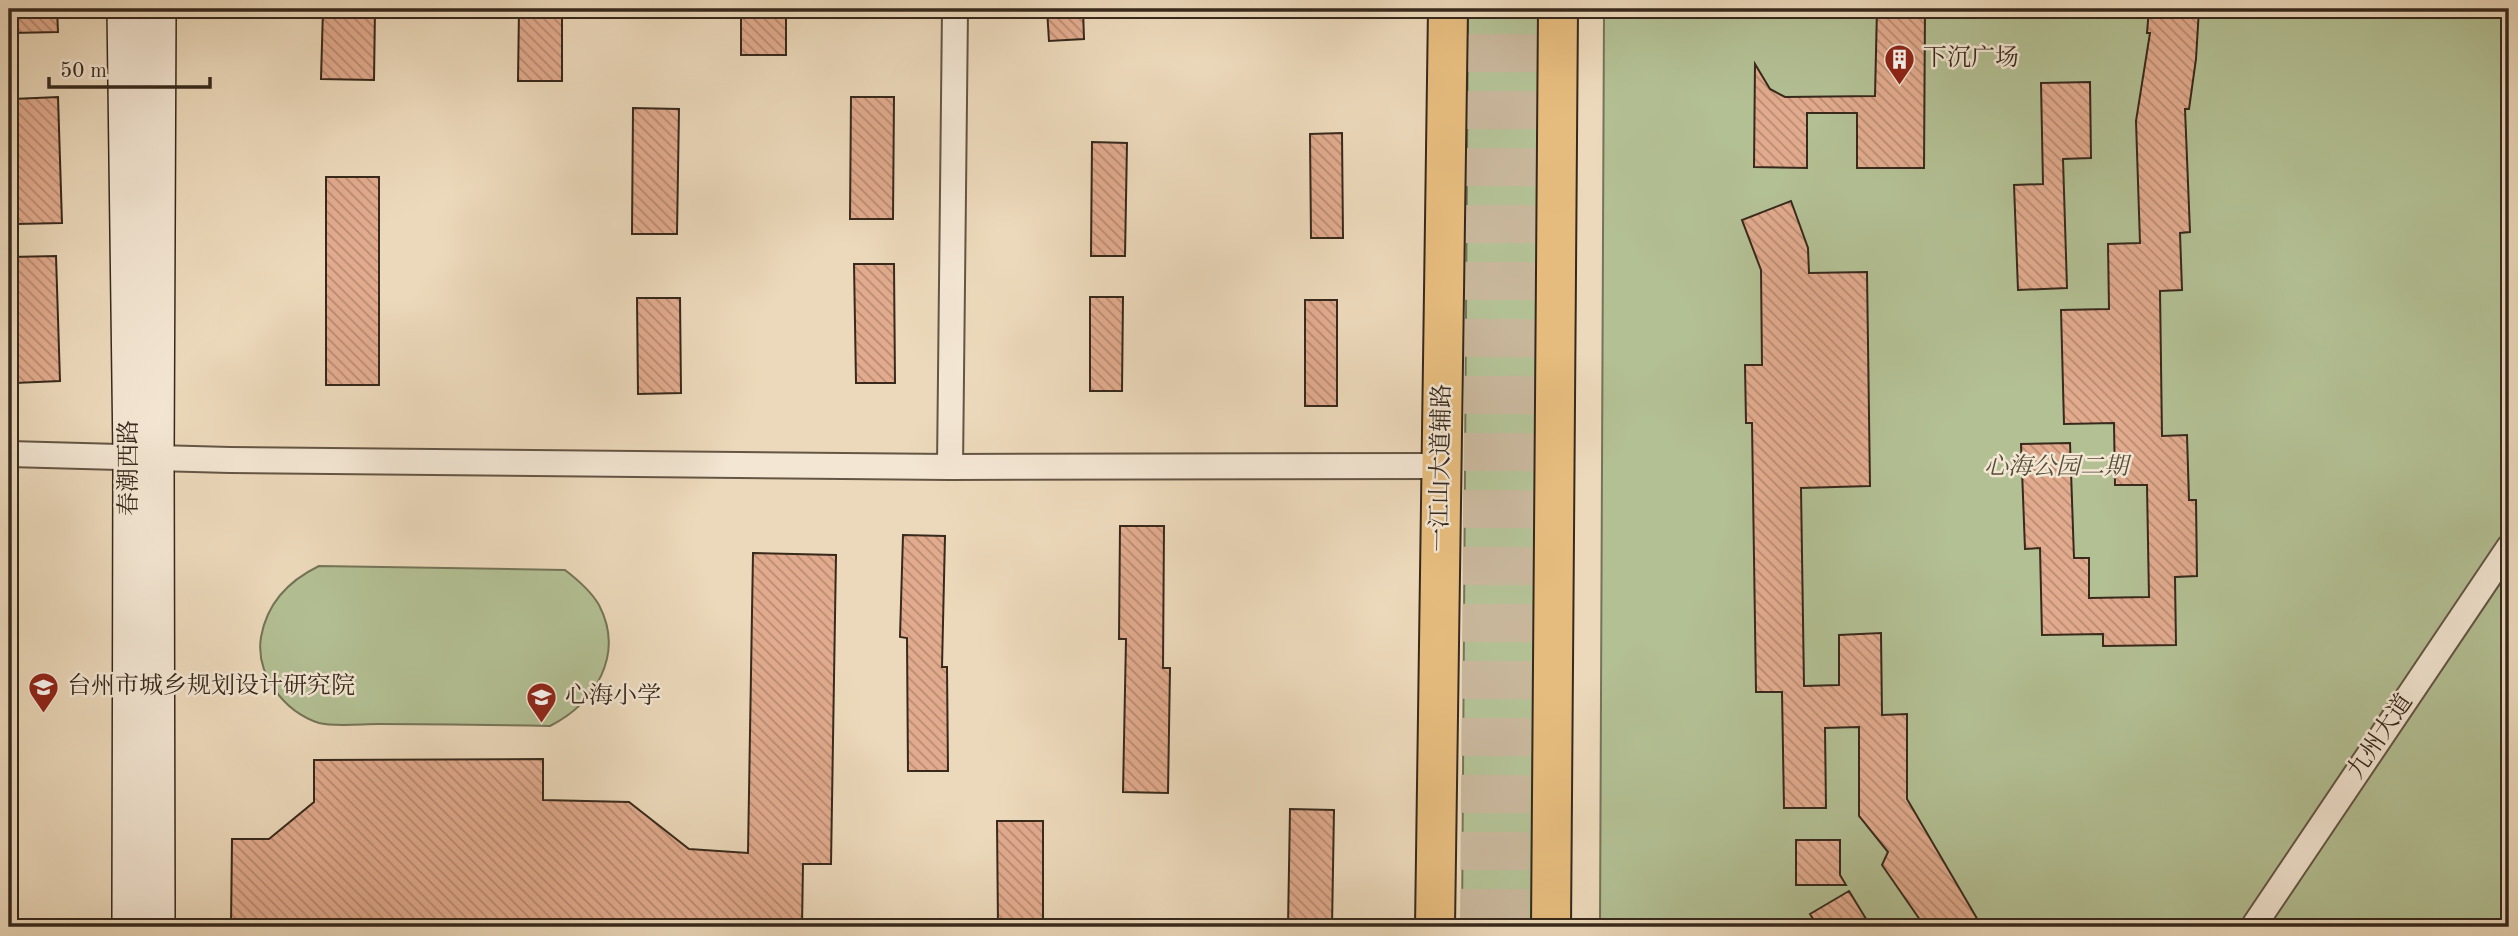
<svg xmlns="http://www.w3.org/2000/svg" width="2518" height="936" font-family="'Old Standard TT','Noto Serif SC',serif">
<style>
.green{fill:#b3c094;stroke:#757458;stroke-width:2}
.building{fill:url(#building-back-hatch);stroke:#37291c;stroke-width:2}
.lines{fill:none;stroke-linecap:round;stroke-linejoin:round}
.trunk-tunnel{stroke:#c8b69b;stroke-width:38;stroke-dasharray:38 19;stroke-linecap:butt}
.minor-casing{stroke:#645544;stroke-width:28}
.secondary-casing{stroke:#37291c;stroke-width:38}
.primary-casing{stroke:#37291c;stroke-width:42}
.minor{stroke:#f3e6d3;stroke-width:24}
.secondary{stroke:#f3e6d3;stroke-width:35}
.primary{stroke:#e6bc7e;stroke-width:38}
.labels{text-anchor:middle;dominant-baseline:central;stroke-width:5;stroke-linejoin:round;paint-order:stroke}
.poi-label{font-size:24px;fill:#37291c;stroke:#f3e6d3;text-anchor:start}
.street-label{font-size:24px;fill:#37291c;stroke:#f3e6d3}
.park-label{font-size:24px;font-style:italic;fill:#564f3a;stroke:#f3e6d3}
</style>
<defs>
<pattern id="building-back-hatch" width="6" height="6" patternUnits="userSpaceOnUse" patternTransform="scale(1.75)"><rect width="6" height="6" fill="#e2ab8e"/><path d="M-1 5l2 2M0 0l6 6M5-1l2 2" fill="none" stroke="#b88b73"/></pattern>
</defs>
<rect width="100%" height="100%" fill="#ecd9bb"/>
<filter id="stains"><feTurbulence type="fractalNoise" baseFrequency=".00286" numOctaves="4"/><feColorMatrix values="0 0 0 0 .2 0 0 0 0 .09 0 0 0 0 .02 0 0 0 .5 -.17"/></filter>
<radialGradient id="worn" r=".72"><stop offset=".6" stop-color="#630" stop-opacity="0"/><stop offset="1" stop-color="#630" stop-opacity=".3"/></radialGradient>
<!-- green -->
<path class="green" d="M 1468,9 L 1542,9 L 1536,927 L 1462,927 Z
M 1604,9 L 2509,9 L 2509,927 L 1600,927 Z
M 319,566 L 565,570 C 578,580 591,591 599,605 C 625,655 595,703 550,726 C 493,725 435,724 378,724 C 362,724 334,727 319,723 C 285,712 255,675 261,637 C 267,603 288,581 319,566 Z"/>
<!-- building -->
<path class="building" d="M 11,9 L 57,9 L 58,32 L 12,33 Z
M 323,9 L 375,9 L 374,80 L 321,79 Z
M 519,9 L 562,9 L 562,81 L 518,81 Z
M 741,9 L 786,9 L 786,55 L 741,55 Z
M 1047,9 L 1083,9 L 1084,39 L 1049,41 Z
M 1877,9 L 1925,9 L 1924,168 L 1857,168 L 1857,113 L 1807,113 L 1807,168 L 1754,167 L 1755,64 L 1770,89 L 1785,97 L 1875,96 Z
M 2149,9 L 2199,9 L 2196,59 L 2189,109 L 2185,109 L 2190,232 L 2180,233 L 2182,290 L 2160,291 L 2162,436 L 2187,435 L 2189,500 L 2196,500 L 2197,576 L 2175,577 L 2176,645 L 2103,646 L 2103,634 L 2042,635 L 2040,548 L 2025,549 L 2021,444 L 2070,443 L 2074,558 L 2089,558 L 2089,598 L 2149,597 L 2147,485 L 2115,485 L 2114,423 L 2064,424 L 2061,310 L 2109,309 L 2108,244 L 2140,243 L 2136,121 L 2150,33 L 2147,33 Z
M 2090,82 L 2091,158 L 2063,159 L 2067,288 L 2018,290 L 2014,185 L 2043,184 L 2041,83 Z
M 58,97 L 62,223 L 17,224 L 13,99 Z
M 851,97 L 894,97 L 893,219 L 850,219 Z
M 633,108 L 679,109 L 677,234 L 632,234 Z
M 1342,133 L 1343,238 L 1311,238 L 1310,134 Z
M 1092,142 L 1127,143 L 1125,256 L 1091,256 Z
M 326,177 L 379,177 L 379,385 L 326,385 Z
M 1791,201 L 1808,248 L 1809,273 L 1867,272 L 1870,486 L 1801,488 L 1804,686 L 1839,685 L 1839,635 L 1881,633 L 1882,715 L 1907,714 L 1907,799 L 1982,927 L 1925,927 L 1882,865 L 1888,852 L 1859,816 L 1859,727 L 1825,728 L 1826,808 L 1784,808 L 1782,692 L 1756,692 L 1752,423 L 1746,423 L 1745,365 L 1762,365 L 1761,270 L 1742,220 Z
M 56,256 L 60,381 L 15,383 L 11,257 Z
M 854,264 L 894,264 L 895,383 L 856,383 Z
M 1090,297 L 1123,297 L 1122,391 L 1090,391 Z
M 637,298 L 680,298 L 681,393 L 638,394 Z
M 1305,300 L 1337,300 L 1337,406 L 1305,406 Z
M 1120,526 L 1164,526 L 1163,668 L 1170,668 L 1168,793 L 1123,792 L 1126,639 L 1119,639 Z
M 903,535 L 945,536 L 942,667 L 947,667 L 948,771 L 908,771 L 907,638 L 900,637 Z
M 753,553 L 836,555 L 831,864 L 803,864 L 802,927 L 755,927 L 755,921 L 621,920 L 621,927 L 574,927 L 574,922 L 450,921 L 450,927 L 403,927 L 403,921 L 279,920 L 279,927 L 231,927 L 232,839 L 269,839 L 314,802 L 314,760 L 543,759 L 543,800 L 629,802 L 689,849 L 748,853 Z
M 1290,809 L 1334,810 L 1332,927 L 1288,927 Z
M 997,821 L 1043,821 L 1043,927 L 998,927 Z
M 1796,840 L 1840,840 L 1840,875 L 1846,885 L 1796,885 Z
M 1849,891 L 1871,927 L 1818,927 L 1810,914 Z"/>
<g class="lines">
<!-- trunk-tunnel -->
<path class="trunk-tunnel" d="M 1479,927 L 1486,9
M 1509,927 L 1521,9"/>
<defs>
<path id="minor" d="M 9,454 L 230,460 L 950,467 L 1442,466
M 950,467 L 955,9
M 2253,927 L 2509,547"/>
<path id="secondary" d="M 125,9 L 131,456 L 130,927
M 157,927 L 156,457 L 158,9"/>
<path id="primary" d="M 1435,927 L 1448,9
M 1551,927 L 1558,9"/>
</defs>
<!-- minor casing -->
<use href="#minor" class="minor-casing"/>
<!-- secondary casing -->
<use href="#secondary" class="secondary-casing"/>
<!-- primary casing -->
<use href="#primary" class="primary-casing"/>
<!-- minor -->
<use href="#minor" class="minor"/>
<!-- secondary -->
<use href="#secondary" class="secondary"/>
<!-- primary -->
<use href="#primary" class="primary"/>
</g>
<!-- icons -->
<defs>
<symbol id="building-pin" viewBox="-11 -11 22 30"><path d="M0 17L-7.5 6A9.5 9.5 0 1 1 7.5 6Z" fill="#8f2418" stroke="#f3e6d3"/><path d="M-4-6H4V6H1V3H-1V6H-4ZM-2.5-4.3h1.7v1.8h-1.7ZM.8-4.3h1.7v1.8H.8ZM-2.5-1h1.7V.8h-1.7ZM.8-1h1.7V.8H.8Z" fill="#fff"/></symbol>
<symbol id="school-pin" viewBox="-11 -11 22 30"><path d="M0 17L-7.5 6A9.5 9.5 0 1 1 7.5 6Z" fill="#8f2418" stroke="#f3e6d3"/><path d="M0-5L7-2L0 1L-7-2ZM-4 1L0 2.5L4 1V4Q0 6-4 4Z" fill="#fff"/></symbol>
</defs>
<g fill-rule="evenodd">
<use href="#building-pin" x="1882" y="42" width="35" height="47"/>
<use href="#school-pin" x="26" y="670" width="35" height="47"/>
<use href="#school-pin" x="524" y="680" width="35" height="47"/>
</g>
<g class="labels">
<!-- poi labels -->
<g class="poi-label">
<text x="1923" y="59">下沉广场</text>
<text x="67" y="687">台州市城乡规划设计研究院</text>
<text x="565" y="697">心海小学</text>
</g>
<!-- street labels -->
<g class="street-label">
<text transform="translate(130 468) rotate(-90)">春潮西路</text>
<text transform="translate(1442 468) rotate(-89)">一江山大道辅路</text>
<text transform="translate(2381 737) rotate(-56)">九州大道</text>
</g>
<!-- park labels -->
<g class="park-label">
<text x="2056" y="468">心海公园二期</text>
</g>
</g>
<!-- margin -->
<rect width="2518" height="936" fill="none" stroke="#ecd9bb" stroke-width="35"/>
<rect x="10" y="10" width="2497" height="915" fill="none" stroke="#37291c" stroke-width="3.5"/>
<rect x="18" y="18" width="2483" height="901" fill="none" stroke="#37291c" stroke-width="2"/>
<!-- scale -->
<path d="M49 77v10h161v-10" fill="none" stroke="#37291c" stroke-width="3.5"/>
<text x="60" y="77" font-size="21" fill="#37291c" stroke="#f3e6d3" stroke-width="5" paint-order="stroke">50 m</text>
<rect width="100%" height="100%" filter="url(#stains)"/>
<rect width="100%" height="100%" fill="url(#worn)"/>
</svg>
